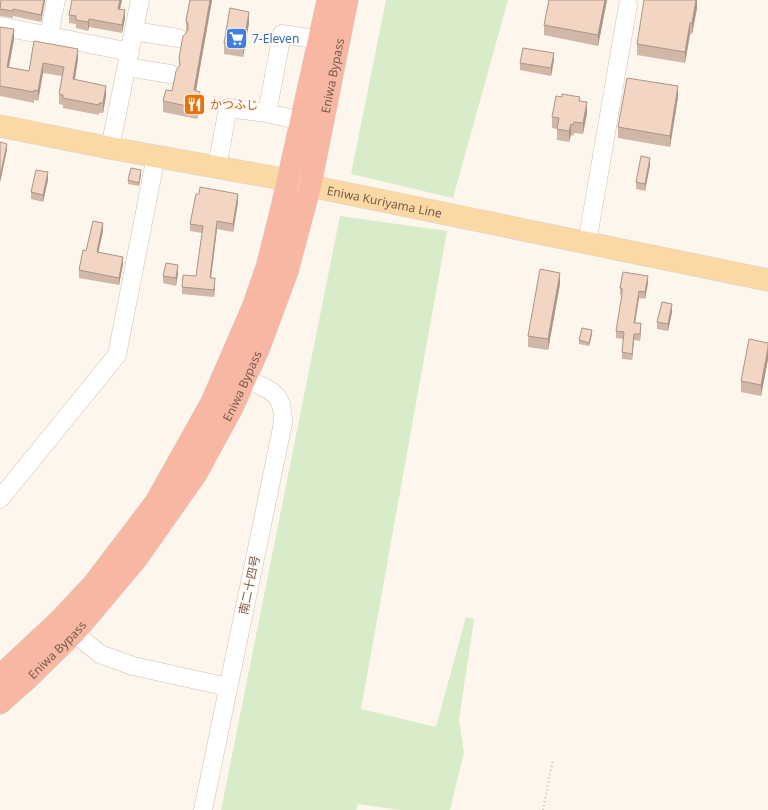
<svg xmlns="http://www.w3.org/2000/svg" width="768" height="810" font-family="'Noto Sans','Noto Sans JP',sans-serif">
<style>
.green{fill:#d8ecc9}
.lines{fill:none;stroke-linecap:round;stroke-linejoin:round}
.minor-casing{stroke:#d1beb0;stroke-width:19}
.major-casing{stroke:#dad1cd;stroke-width:23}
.highway-casing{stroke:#dad1cd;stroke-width:23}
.path{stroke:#d9b8a5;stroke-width:2;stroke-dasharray:1 3;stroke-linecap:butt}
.minor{stroke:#fff;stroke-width:18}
.major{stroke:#fbd9a5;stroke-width:22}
.highway{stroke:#f7b7a3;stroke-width:22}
.wall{fill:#d1b7a8}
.shaded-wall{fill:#aa9588}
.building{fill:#f3d5c3;stroke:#aa9588}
.labels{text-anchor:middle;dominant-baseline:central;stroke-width:3;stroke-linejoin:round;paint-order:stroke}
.shop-label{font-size:12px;fill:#366cbe;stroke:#fffaf3;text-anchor:start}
.street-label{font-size:12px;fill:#7a5c4d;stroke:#fffaf3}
.food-label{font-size:12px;fill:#c56008;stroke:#fffaf3;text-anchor:start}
</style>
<rect width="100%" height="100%" fill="#fdf6ec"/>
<!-- green -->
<path class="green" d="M 386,0 L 508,0 L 453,198 L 351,174 Z
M 340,216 L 447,231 L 361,709 L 436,727 L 466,617 L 474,619 L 459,719 L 464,752 L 450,810 L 401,810 L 358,804 L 356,810 L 221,810 Z"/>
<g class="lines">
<defs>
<path id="minor" d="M 0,26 L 130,52
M 134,31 L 178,38
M 49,35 L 56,0
M 127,67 L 170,74
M 301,121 L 267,113 L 282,34 L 320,40
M 110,148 L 140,0
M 217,167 L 228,108 L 267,113
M 587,243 L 628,5
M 0,499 L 117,355 L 156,156
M 74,633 L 100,654 L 133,666 L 228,687
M 203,810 L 283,423 C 284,391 270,391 245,378"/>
<g id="major">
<path id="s1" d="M 0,126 L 110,148 L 288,180 L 310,186 L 768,280"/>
</g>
<g id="highway">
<path d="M 0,676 L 58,622 L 93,585 L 156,502 L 211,404 L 253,307 L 267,267 L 282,207 L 328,0"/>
<path id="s2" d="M 0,703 L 27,679 L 74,633 L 137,558 L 196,474 L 232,408 L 258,350 L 287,272 L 310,186 L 347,0"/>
</g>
</defs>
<!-- minor casing -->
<use href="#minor" class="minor-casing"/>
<!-- major casing -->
<use href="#major" class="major-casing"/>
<!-- highway casing -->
<use href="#highway" class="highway-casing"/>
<!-- path -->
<path class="path" d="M 543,810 L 553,759"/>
<!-- minor -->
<use href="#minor" class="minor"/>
<!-- major -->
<use href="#major" class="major"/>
<!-- highway -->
<use href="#highway" class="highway"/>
</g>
<!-- wall -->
<path class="wall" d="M 1,0 L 45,0 L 41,22 L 13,16 L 13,18 L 0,16 L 0,6 Z
M 74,0 L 122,0 L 120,9 L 125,18 L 122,33 L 89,27 L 88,31 L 76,28 L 76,24 L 69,23 L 69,15 Z
M 190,0 L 212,0 L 196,91 L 200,103 L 197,119 L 163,112 L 163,101 L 172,91 L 179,67 L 179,58 L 187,33 L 186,31 L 186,20 Z
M 607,0 L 598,46 L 544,35 L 544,25 Z
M 697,0 L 697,8 L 692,34 L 690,34 L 685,63 L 637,55 L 637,44 Z
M 249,23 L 243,57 L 224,54 L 224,43 Z
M 0,27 L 14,39 L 9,67 L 29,71 L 34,41 L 78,59 L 75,80 L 106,96 L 103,113 L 99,113 L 99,115 L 63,108 L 63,105 L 59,104 L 59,94 L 62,76 L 43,73 L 38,101 L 34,100 L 34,103 L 0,96 Z
M 554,60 L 551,76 L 520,70 L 520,63 Z
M 678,97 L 670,147 L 618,138 L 618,127 Z
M 580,101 L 587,113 L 583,134 L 574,133 L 573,136 L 571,135 L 569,142 L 557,140 L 557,129 L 552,128 L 552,117 Z
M 650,165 L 645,191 L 636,189 L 636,182 Z
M 141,174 L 139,186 L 128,184 L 128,180 Z
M 48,180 L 43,202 L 31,199 L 31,192 Z
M 238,202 L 233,232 L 217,229 L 211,278 L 215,286 L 214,297 L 182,294 L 182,287 L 196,276 L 202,233 L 190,231 L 190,224 Z
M 103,231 L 98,252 L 123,264 L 119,285 L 79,278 L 79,270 L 86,251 Z
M 178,273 L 176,286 L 163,283 L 163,276 Z
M 648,283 L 645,299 L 639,298 L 635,323 L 641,330 L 640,341 L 634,340 L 632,360 L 622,359 L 622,352 L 623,339 L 616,338 L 616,331 L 622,295 L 620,295 L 620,288 Z
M 560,284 L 548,350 L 528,347 L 528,336 Z
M 672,312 L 668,331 L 657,329 L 657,322 Z
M 592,334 L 589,346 L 579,344 L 579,340 Z
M 768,343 L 768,359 L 761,396 L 741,392 L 741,381 Z"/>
<!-- shaded-wall -->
<path class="shaded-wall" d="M 44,0 L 45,0 L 41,22 L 41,15 Z
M 120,0 L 122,0 L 118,17 L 118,9 Z
M 210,0 L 212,0 L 194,101 L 194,90 Z
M 605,0 L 607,0 L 598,46 L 598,35 Z
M 696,0 L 697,0 L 697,8 L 692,34 L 692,23 Z
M 125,10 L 125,18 L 122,33 L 122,25 Z
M 249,12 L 249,23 L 243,57 L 243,47 Z
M 89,19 L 89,27 L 88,31 L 88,22 Z
M 690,23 L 690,34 L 685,63 L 685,52 Z
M 14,29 L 14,39 L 7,77 L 7,67 Z
M 78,49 L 78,59 L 73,89 L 73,79 Z
M 554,53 L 554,60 L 551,76 L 551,68 Z
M 43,63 L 43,73 L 38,101 L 38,91 Z
M 106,86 L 106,96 L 103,113 L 103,103 Z
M 678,86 L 678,97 L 670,147 L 670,136 Z
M 200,92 L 200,103 L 197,119 L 197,108 Z
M 587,102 L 587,113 L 583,134 L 583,123 Z
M 571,124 L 571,135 L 569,142 L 569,131 Z
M 7,144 L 7,150 L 0,183 L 0,177 Z
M 650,158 L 650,165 L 645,191 L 645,184 Z
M 141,170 L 141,174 L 139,186 L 139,183 Z
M 48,172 L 48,180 L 43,202 L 43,195 Z
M 238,194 L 238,202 L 233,232 L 233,224 Z
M 217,221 L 217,229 L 210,285 L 210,278 Z
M 103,223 L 103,231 L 97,259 L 97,252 Z
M 123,257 L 123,264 L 119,285 L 119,278 Z
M 178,265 L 178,273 L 176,286 L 176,278 Z
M 560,273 L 560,284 L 548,350 L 548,339 Z
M 648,276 L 648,283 L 645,299 L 645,292 Z
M 215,278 L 215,286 L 214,297 L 214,290 Z
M 639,291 L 639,298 L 634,329 L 634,323 Z
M 672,304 L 672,312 L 668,331 L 668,324 Z
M 641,323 L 641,330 L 640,341 L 640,334 Z
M 592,330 L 592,334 L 589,346 L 589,343 Z
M 634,334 L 634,340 L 632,360 L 632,354 Z
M 768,348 L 768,359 L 761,396 L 761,385 Z"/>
<!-- building -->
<path class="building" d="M 1,0 L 44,0 L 41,15 L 13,9 L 13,11 L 0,9 Z
M 72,0 L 120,0 L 118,9 L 125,10 L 122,25 L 89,19 L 88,22 L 76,20 L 76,16 L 69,15 Z
M 190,0 L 210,0 L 194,90 L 200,92 L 197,108 L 163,101 L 166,90 L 172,91 L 176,71 L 180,65 L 179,58 L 183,36 L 186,33 L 188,29 L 188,24 L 186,20 Z
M 549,0 L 605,0 L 598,35 L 544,25 Z
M 644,0 L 696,0 L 692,23 L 690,23 L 685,52 L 637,44 Z
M 230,8 L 249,12 L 243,47 L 224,43 Z
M 0,27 L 14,29 L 7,67 L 29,71 L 34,41 L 78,49 L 73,79 L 106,86 L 103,103 L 99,103 L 99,105 L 63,98 L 63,95 L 59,94 L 64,67 L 43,63 L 38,91 L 34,90 L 34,92 L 0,86 Z
M 523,48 L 554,53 L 551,68 L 520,63 Z
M 627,78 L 678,86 L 670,136 L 618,127 Z
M 562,94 L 580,97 L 579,101 L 587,102 L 583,123 L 574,122 L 573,125 L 571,124 L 569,131 L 557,129 L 559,118 L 552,117 L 556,96 L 562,97 Z
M 0,142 L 7,144 L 0,177 Z
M 641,156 L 650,158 L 645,184 L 636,182 Z
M 131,168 L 141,170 L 139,183 L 128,180 Z
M 36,170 L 48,172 L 43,195 L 31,192 Z
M 200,187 L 238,194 L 233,224 L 217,221 L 210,278 L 215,278 L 214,290 L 182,287 L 183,275 L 196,276 L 203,226 L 190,224 L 196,194 L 199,194 Z
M 93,221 L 103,223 L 97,252 L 123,257 L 119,278 L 79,270 L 83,250 L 86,251 Z
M 166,263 L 178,265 L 176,278 L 163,276 Z
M 540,269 L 560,273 L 548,339 L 528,336 Z
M 623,272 L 648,276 L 645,292 L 639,291 L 634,323 L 641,323 L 640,334 L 634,334 L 632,354 L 622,352 L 624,332 L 616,331 L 622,294 L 622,288 L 620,288 Z
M 662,302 L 672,304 L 668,324 L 657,322 Z
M 582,328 L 592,330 L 589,343 L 579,340 Z
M 749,339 L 768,343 L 768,348 L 761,385 L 741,381 Z"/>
<!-- icons -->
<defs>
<symbol id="supermarket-square" viewBox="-11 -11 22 22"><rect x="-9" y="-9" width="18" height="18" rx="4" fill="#3f7fe0" stroke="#fffaf3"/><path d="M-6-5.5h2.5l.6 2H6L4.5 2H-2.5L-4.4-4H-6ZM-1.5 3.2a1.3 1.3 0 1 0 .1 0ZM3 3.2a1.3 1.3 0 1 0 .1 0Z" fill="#fff"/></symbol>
<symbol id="restaurant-square" viewBox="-11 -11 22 22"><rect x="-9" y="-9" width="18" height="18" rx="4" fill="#e8710a" stroke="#fffaf3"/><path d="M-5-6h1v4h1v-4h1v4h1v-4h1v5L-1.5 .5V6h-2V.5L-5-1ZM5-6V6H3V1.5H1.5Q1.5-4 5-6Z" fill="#fff"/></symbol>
</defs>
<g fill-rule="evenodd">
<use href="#supermarket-square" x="224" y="26" width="25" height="25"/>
<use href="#restaurant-square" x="182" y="92" width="25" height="25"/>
</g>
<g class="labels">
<!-- shop labels -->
<g class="shop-label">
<text x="252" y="38">7-Eleven</text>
</g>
<!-- street labels -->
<g class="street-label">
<text stroke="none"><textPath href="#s2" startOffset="726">Eniwa Bypass</textPath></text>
<text stroke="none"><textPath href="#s1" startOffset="392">Eniwa Kuriyama Line</textPath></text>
<text stroke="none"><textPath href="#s2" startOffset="402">Eniwa Bypass</textPath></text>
<text transform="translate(249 585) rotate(-78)">南二十四号</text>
<text stroke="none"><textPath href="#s2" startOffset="78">Eniwa Bypass</textPath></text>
</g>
<!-- food labels -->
<g class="food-label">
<text x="210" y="104">かつふじ</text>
</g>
</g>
</svg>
